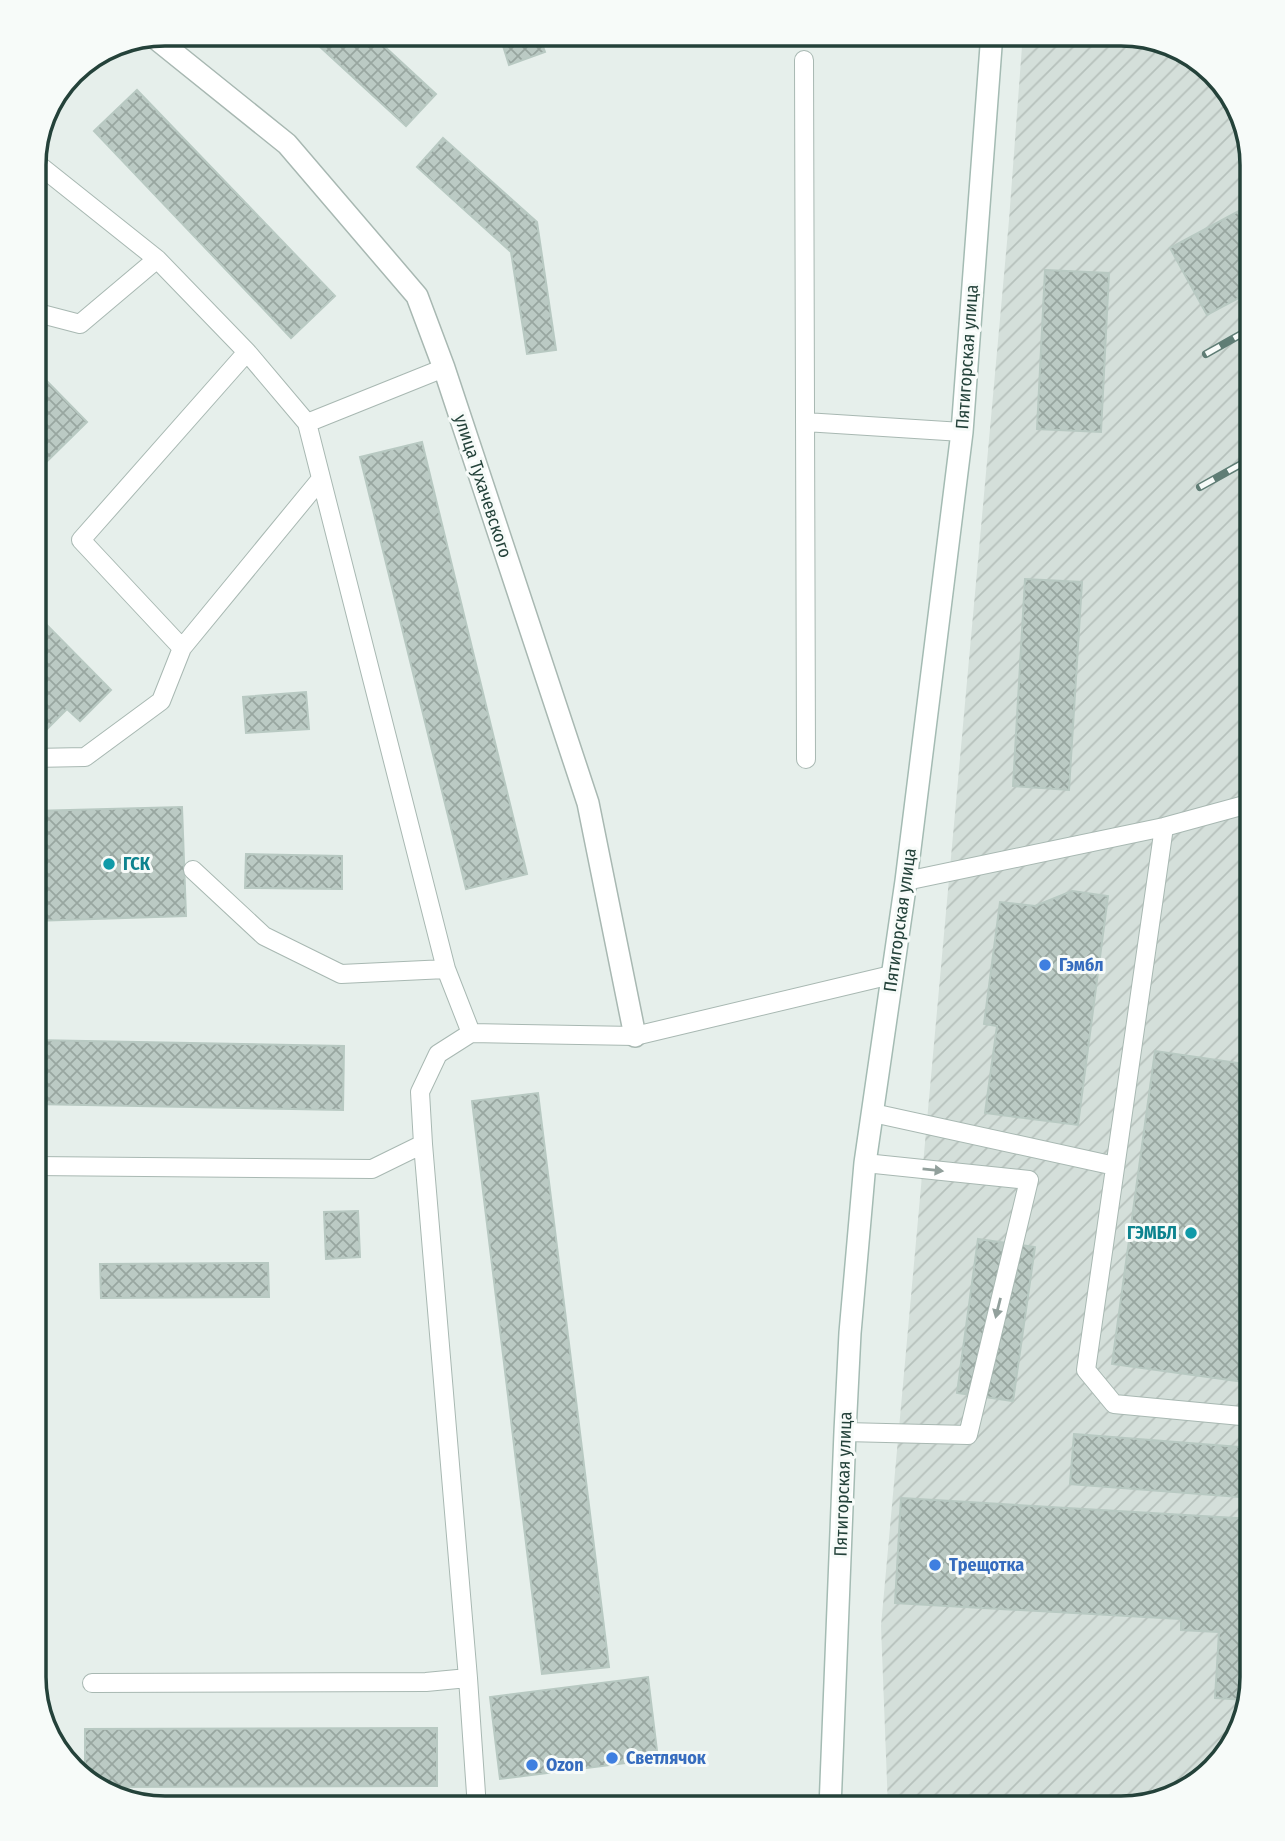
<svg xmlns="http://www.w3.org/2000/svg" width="1285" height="1841" font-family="'Fira Sans Condensed',sans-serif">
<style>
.industrial{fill:url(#industrial-furrows)}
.building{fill:url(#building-cross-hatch);stroke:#b8c9c2;stroke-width:2}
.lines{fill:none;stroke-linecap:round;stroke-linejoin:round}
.lane-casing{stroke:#a8b8b2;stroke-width:20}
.street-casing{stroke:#a8b8b2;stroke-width:24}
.secondary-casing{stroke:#a4bbb3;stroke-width:24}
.lane{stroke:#fff;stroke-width:18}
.street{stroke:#fff;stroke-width:21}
.secondary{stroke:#fff;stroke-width:21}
.rail-casing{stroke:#5f7d75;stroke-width:8}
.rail{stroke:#f7fbf9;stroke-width:5;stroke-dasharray:16;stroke-linecap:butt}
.oneway{fill:#92a09c}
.culture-dot{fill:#0f9aa8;stroke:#f7fbf9;stroke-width:2.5}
.shop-dot{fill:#3f7fe0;stroke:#f7fbf9;stroke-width:2.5}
.labels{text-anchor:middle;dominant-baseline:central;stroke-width:6;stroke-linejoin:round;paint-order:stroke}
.street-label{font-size:18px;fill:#24423a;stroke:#f7fbf9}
.culture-label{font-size:18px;font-weight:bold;fill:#0d838f;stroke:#f7fbf9;text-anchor:start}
.shop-label{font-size:18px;font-weight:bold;fill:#366cbe;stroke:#f7fbf9;text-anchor:start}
.rim{fill:none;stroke:#24423a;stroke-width:3.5}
</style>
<defs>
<pattern id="industrial-furrows" width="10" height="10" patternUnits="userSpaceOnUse" patternTransform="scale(1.75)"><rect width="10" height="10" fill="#d4dfda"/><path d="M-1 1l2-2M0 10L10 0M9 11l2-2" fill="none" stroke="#b6c1bc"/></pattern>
<pattern id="building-cross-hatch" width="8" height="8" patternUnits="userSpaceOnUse" patternTransform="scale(1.75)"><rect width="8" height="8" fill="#bbcac4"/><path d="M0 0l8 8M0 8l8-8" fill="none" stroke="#98a6a0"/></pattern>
</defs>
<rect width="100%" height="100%" fill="#e6efeb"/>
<!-- industrial -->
<path class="industrial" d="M 1023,33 L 1128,34 L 1186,51 L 1234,99 L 1252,165 L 1252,1677 L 1234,1742 L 1186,1790 L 1121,1808 L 888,1808 L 881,1626 L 1009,220 Z"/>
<!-- building -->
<path class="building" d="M 305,33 L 370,33 L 436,94 L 406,126 Z
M 499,33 L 538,33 L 545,52 L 509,65 Z
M 137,90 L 335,296 L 291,338 L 94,131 Z
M 443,138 L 537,222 L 556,350 L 527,354 L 511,252 L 417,167 Z
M 1252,204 L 1252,291 L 1207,315 L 1170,248 Z
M 1045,270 L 1109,273 L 1101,432 L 1037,429 Z
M 34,368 L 87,422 L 33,475 Z
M 422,442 L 527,874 L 466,889 L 360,457 Z
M 1025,579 L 1082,582 L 1069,790 L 1013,786 Z
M 33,611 L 111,690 L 80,721 L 67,709 L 41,735 L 33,727 Z
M 306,692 L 309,729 L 246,733 L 243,697 Z
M 182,807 L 186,916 L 33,921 L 33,811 Z
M 246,854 L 342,856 L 342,889 L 245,888 Z
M 1072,891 L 1108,896 L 1078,1125 L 985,1113 L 997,1026 L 984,1024 L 1000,902 L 1035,906 Z
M 33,1040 L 344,1046 L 343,1110 L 33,1104 Z
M 1155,1051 L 1252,1065 L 1252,1383 L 1112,1364 Z
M 538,1093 L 609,1667 L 542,1674 L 472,1101 Z
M 358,1211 L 360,1257 L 326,1259 L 324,1212 Z
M 978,1239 L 1035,1247 L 1013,1401 L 957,1393 Z
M 268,1263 L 269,1297 L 101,1298 L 100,1264 Z
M 1074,1434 L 1252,1448 L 1252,1498 L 1070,1484 Z
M 901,1498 L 1252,1519 L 1252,1616 L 1246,1700 L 1215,1698 L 1219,1632 L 1181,1630 L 1181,1619 L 895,1603 Z
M 648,1677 L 658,1759 L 500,1779 L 490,1697 Z
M 437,1728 L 437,1786 L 96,1787 L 85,1776 L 85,1729 Z"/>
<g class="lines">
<defs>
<path id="lane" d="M 804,60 L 806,759
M 34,161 L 157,259 L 247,352 L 307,423 L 446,969 L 471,1033
M 34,312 L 80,324 L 157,259
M 805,422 L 962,432
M 307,423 L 444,368
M 182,648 L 320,480
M 33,758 L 85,757 L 161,701 L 182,648 L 81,540 L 247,352
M 1164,827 L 1086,1370 L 1114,1404 L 1252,1417
M 193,870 L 264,936 L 341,974 L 446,969
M 906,881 L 1164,827 L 1252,803
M 873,1113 L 1115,1166
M 33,1166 L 372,1169 L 423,1144 L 420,1092 L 438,1054 L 471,1033 L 635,1036 L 891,975
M 845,1432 L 968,1435 L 1029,1180 L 865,1163
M 468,1678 L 477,1808
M 92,1683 L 426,1682 L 468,1678 L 423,1144"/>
<path id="street" d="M 154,37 L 287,144 L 417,296 L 444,368 L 588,803 L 635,1036"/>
<path id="secondary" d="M 830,1808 L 845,1432 L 850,1333 L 865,1163 L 906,881 L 962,432 L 992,33"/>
</defs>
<!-- lane casing -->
<use href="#lane" class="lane-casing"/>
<!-- street casing -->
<use href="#street" class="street-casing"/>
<!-- secondary casing -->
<use href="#secondary" class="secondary-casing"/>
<!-- lane -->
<use href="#lane" class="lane"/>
<!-- street -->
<use href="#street" class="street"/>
<!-- secondary -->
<use href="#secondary" class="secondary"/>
<defs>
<path id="rail" d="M 1206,354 L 1252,328
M 1200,487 L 1252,458"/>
</defs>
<!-- rail casing -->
<use href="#rail" class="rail-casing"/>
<!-- rail -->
<use href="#rail" class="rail"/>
</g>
<!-- one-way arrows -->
<defs><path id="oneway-solid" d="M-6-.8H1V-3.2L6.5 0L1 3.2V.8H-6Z" transform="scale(1.75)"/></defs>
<g class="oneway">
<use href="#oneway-solid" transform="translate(933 1170) rotate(6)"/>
<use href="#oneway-solid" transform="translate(998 1308) rotate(104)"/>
</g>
<!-- markers -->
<g class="culture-dot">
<circle cx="109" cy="864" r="7"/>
<circle cx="1191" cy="1233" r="7"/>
</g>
<g class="shop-dot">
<circle cx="1045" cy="965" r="7"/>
<circle cx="935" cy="1565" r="7"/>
<circle cx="612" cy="1758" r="7"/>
<circle cx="532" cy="1765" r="7"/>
</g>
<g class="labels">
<!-- street labels -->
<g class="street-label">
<text transform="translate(967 357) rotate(-86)">Пятигорская улица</text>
<text transform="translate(483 486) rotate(72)">улица Тухачевского</text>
<text transform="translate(900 920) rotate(-82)">Пятигорская улица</text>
<text transform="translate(843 1484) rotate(-88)">Пятигорская улица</text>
</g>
<!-- culture labels -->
<g class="culture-label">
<text x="123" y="864">ГСК</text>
<text x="1177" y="1233" text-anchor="end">ГЭМБЛ</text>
</g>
<!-- shop labels -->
<g class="shop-label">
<text x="1059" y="965">Гэмбл</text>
<text x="949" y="1565">Трещотка</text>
<text x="626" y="1758">Светлячок</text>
<text x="546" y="1765">Ozon</text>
</g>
</g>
<!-- crop -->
<path d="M0 0H1285V1841H0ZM165 46H1121A119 119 0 0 1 1240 165V1677A119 119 0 0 1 1121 1796H165A119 119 0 0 1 46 1677V165A119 119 0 0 1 165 46Z" fill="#f7fbf9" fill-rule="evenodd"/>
<path class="rim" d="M165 46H1121A119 119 0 0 1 1240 165V1677A119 119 0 0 1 1121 1796H165A119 119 0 0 1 46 1677V165A119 119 0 0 1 165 46Z"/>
</svg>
